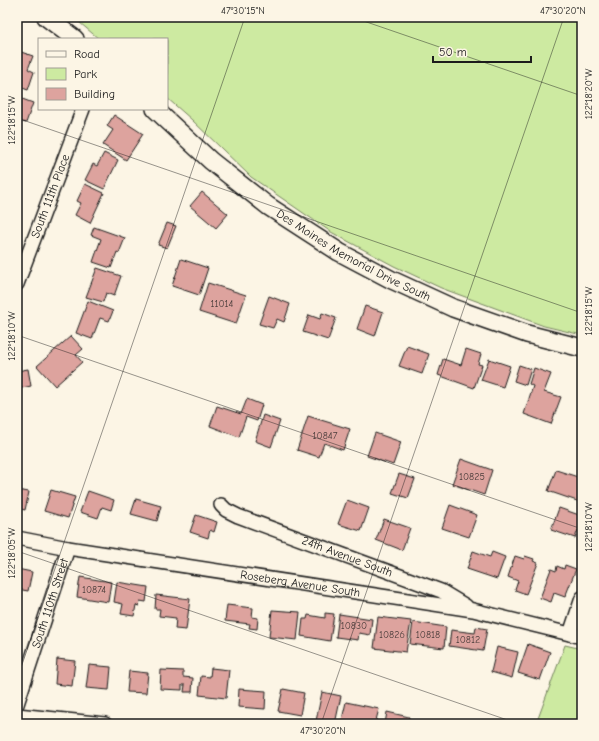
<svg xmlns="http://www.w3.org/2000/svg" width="599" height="741" font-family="'Comic Neue',sans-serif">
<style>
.green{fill:#cdeaa1;stroke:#74835e}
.building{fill:#dda39e;stroke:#1c1c1c}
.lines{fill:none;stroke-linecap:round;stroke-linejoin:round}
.minor-casing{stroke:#1c1c1c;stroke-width:16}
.major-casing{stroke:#1c1c1c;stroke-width:20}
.minor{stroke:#fcf5e5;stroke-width:13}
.major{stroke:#fcf5e5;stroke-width:17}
.ticks{fill:none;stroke:#1c1c1c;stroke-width:1;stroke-opacity:0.45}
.labels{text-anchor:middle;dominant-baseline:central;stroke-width:3;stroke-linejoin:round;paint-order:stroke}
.number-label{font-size:10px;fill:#4c3e3c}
.street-label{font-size:12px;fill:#1c1c1c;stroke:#fcf5e5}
.neatline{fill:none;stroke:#1c1c1c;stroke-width:1.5}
.ticks-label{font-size:10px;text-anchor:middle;fill:#1c1c1c}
</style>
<rect width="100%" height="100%" fill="#fcf5e5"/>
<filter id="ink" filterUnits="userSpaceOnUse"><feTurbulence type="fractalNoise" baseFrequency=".025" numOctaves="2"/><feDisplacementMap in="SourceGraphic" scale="8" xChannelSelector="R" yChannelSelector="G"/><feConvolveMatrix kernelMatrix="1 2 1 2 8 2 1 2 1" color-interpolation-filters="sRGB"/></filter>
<g filter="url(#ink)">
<!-- green -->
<path class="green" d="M 73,17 L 582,17 L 582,335 L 544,326 L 441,288 L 394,266 L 331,232 L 251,177 L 192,120 L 167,98 L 167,39 L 99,39 Z
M 565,645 L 582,649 L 582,724 L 536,724 Z"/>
<!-- building -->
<path class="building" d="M 18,51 L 33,56 L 28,69 L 34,72 L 28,90 L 17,86 L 17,55 Z
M 17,97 L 33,103 L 26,123 L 19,121 L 17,126 Z
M 114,115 L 143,134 L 126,160 L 103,145 L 113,130 L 107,126 Z
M 104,153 L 118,160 L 104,189 L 85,180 L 93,164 L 97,166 Z
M 85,184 L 104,193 L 90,223 L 75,215 L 81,203 L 77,201 Z
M 202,192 L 228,214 L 216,228 L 190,206 Z
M 167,223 L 176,226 L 167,248 L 158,245 Z
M 94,227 L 125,238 L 119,253 L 117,252 L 111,268 L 93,262 L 101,239 L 91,235 Z
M 181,259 L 208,268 L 199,295 L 172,286 Z
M 97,268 L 121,276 L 114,296 L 106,293 L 103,302 L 86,297 Z
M 208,283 L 246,295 L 236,324 L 199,312 Z
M 269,296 L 290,304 L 284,322 L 277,319 L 273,328 L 259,324 Z
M 88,301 L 113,311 L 109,321 L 100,318 L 92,339 L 76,333 Z
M 365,306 L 383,312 L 375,336 L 357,329 Z
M 322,313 L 336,318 L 328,340 L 303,332 L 309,315 L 320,319 Z
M 71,336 L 83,349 L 76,355 L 82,362 L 55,386 L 37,366 Z
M 407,346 L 429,354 L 422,374 L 399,366 Z
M 466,349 L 481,354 L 478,364 L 482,365 L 474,388 L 438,375 L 443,359 L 461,365 Z
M 489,359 L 510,366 L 503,387 L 481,380 Z
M 519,365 L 531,369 L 526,385 L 514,381 Z
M 534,368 L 551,374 L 544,392 L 561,397 L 551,424 L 524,414 L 533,386 L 529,384 Z
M 28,369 L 31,386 L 17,389 L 17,371 Z
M 247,399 L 262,405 L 257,421 L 246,417 L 239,437 L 210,426 L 217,406 L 241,414 Z
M 263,415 L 280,421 L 271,447 L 255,441 Z
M 308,416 L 350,429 L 343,450 L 324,443 L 319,457 L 297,450 Z
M 375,433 L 401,442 L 393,465 L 367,456 Z
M 461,459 L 492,470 L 484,495 L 452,484 Z
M 556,470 L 581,478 L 579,486 L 582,488 L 582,497 L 580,502 L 548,491 Z
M 399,474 L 415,479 L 408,498 L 392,493 Z
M 17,490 L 29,492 L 25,510 L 17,508 Z
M 51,490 L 75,497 L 68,518 L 44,511 Z
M 88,491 L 114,500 L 111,510 L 102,507 L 98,518 L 80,512 Z
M 136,499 L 161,506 L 157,521 L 131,514 Z
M 347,500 L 369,508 L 361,531 L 338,524 Z
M 450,505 L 477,515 L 469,537 L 442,528 Z
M 559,508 L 582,516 L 582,532 L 578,530 L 575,538 L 551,530 Z
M 196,515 L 217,522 L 214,532 L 210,530 L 208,538 L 190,532 Z
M 384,519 L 410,528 L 402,550 L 376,540 Z
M 473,551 L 490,557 L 492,552 L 505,557 L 497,579 L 467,569 Z
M 515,556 L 524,559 L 525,556 L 534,559 L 533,561 L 538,563 L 526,594 L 515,590 L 518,581 L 508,577 Z
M 565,565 L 576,569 L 565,597 L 554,593 L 551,602 L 540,598 L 551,569 L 556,571 L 557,566 L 564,569 Z
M 17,569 L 32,572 L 28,591 L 17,589 Z
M 80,577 L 111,582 L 108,602 L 77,597 Z
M 117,582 L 148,587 L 146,602 L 140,601 L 139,606 L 136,605 L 134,616 L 121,614 L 123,604 L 114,602 Z
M 156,595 L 190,599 L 186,630 L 175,629 L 176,618 L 159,616 L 160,609 L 155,609 Z
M 227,605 L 253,608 L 252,617 L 258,618 L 257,629 L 249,628 L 250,624 L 225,621 Z
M 272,610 L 300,612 L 297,640 L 269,637 Z
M 325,613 L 334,614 L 330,641 L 301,636 L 303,619 L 307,619 L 308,615 L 325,618 Z
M 339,614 L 372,619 L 370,635 L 359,633 L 358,640 L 336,637 Z
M 378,617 L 411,621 L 406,652 L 374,648 Z
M 413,622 L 446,627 L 444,648 L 410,644 Z
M 476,627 L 487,629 L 483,651 L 449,646 L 451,630 L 475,633 Z
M 528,644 L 550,652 L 540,680 L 518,673 Z
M 497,647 L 518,652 L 512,678 L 491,672 Z
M 57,659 L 75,661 L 72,686 L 55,684 Z
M 89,665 L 111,667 L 109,690 L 86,688 Z
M 211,668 L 229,670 L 226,698 L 199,695 L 201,676 L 210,677 Z
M 161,670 L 183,671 L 183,677 L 193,678 L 192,692 L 184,692 L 185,685 L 182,685 L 182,690 L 160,689 Z
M 129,671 L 148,673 L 146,693 L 127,692 Z
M 239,689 L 266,691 L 265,709 L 238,707 Z
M 283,689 L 304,693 L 300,715 L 278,711 Z
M 322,692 L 341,696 L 335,724 L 316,721 Z
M 346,702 L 379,709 L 375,724 L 341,724 Z
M 387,712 L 409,717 L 408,724 L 385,724 Z"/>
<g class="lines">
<defs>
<g id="minor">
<path id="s1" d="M 17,284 L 83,109"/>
<path id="s2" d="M 221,505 L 226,510 L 238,516 L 441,591 L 466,606"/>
<path id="s3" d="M 17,538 L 68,548 L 473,610 L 582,637"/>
<path d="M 570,634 L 582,598"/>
<path id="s4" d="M 17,704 L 68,548"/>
<path d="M 17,715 L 105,724"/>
</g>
<g id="major">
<path d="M 46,17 L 75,39"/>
<path id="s5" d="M 155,109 L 211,161 L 268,206 L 339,252 L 392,280 L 453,308 L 527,334 L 582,348"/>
</g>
</defs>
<!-- minor casing -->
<use href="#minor" class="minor-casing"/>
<!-- major casing -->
<use href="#major" class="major-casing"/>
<!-- minor -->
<use href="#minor" class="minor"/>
<!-- major -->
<use href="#major" class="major"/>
</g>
</g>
<!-- ticks -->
<path class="ticks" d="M 352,17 L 582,96M 17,118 L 582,313M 17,335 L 582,529M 17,551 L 519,724M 17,679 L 245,17M 321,724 L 564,17"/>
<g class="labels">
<!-- number labels -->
<g class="number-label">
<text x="222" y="304">11014</text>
<text x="325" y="436">10847</text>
<text x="472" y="477">10825</text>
<text x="94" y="590">10874</text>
<text x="354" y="626">10830</text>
<text x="392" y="635">10826</text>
<text x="428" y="635">10818</text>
<text x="468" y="640">10812</text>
</g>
<!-- street labels -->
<g class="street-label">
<text stroke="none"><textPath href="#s1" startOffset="94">South 111th Place</textPath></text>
<text stroke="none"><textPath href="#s5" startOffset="248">Des Moines Memorial Drive South</textPath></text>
<text stroke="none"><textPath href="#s2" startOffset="137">24th Avenue South</textPath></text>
<text stroke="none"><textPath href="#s3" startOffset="287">Roseberg Avenue South</textPath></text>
<text stroke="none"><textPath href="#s4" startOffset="106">South 110th Street</textPath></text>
</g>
</g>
<!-- margin -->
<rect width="599" height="741" fill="none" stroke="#fcf5e5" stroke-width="44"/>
<!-- legend -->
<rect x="38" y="38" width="130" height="72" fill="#fcf5e5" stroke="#a29e95"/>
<rect x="46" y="51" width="20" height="6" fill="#fcf5e5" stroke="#a29e95"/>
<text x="74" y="58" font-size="12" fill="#1c1c1c">Road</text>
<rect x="46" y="68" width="20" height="12" fill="#cdeaa1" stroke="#a29e95"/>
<text x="74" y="78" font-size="12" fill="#1c1c1c">Park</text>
<rect x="46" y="88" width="20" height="12" fill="#dda39e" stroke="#a29e95"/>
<text x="74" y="98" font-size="12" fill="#1c1c1c">Building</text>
<!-- scale -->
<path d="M433 56v6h98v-6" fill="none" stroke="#1c1c1c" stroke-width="2"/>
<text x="439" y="56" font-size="12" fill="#1c1c1c" stroke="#fcf5e5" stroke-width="3" paint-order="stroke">50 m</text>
<rect x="22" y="22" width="555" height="697" class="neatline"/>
<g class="ticks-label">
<text x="243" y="14">47°30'15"N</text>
<text x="563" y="14">47°30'20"N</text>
<text transform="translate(588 94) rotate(-90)" y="4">122°18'20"W</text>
<text transform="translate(11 120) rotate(-90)" y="4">122°18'15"W</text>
<text transform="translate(588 311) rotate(-90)" y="4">122°18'15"W</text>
<text transform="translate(11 336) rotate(-90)" y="4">122°18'10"W</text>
<text transform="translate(588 527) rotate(-90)" y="4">122°18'10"W</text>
<text transform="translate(11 553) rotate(-90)" y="4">122°18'05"W</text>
<text x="323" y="734">47°30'20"N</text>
</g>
</svg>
